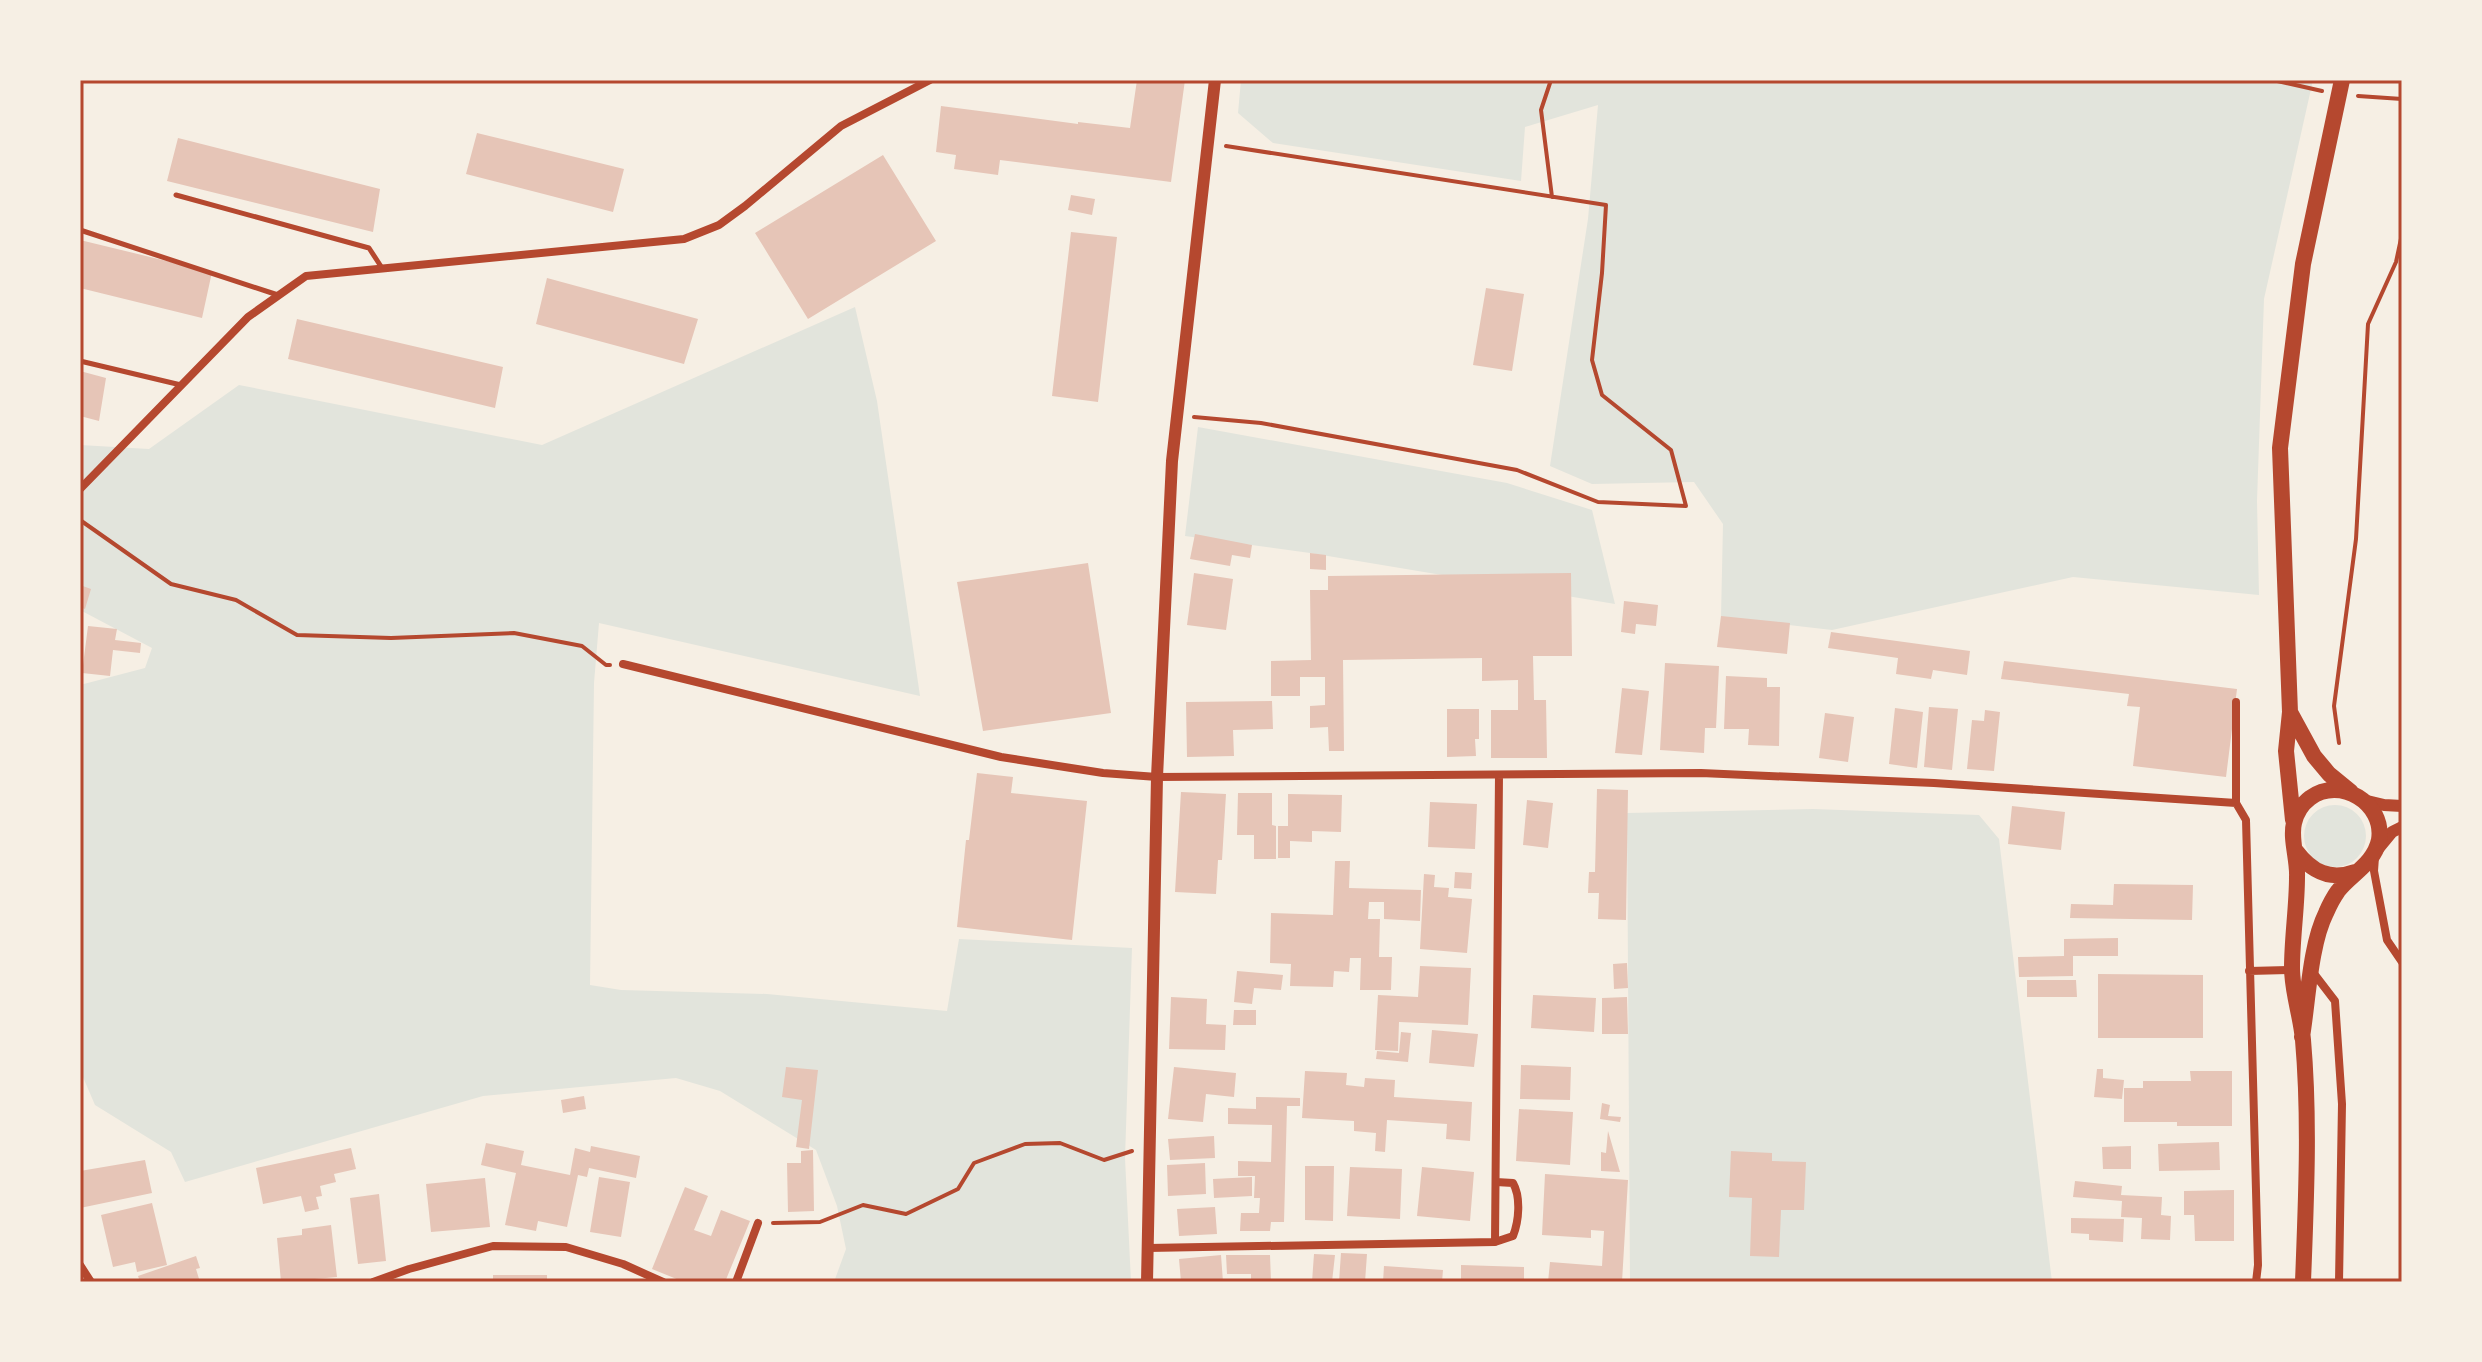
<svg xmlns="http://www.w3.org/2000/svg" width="2482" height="1362" font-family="Karla,sans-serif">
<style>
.green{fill:#e2e4dc}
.building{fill:#e6c5b7}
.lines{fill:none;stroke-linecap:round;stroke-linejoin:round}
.path{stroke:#b5482f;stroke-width:4}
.service{stroke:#b5482f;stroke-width:5}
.minor{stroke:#b5482f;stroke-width:8}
.tertiary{stroke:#b5482f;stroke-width:12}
.primary{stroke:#b5482f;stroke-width:16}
.neatline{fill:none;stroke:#b5482f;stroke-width:3}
</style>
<rect width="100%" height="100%" fill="#f6efe4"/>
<!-- green -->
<path class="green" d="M 1241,80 L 2313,80 L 2264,299 L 2257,501 L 2259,595 L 2073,577 L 1832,630 L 1721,617 L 1723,524 L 1694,482 L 1592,484 L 1550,466 L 1588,219 L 1598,105 L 1525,127 L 1521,181 L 1273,143 L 1238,113 Z
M 855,307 L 877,401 L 920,696 L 599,623 L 594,683 L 590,985 L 621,990 L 767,994 L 947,1011 L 959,939 L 1132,948 L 1125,1158 L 1131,1282 L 834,1282 L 846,1249 L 837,1206 L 816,1150 L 720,1091 L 676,1078 L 483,1096 L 185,1182 L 171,1152 L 95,1105 L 80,1070 L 80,685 L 145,668 L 152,648 L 80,610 L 80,445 L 149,449 L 239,385 L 542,445 Z
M 1198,427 L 1507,483 L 1592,510 L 1615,604 L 1310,553 L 1185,536 Z
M2304 836a31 31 0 1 1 62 0a31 31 0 1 1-62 0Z
M 1813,809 L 1979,815 L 1999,839 L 2052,1282 L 1630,1282 L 1627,813 Z"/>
<!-- building -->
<path class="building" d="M 1137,80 L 1185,80 L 1171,182 L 1000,160 L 998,175 L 954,169 L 956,155 L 936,152 L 941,106 L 1078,124 L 1078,122 L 1130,128 Z
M 477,133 L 624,169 L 613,212 L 466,174 Z
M 178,138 L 380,189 L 373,232 L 167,181 Z
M 883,155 L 936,241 L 808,319 L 755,233 Z
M 1071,195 L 1095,199 L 1092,215 L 1068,210 Z
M 1071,232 L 1117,237 L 1098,402 L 1052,396 Z
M 80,240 L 212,272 L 202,318 L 80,288 Z
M 547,278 L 698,319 L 684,364 L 536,324 Z
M 1486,288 L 1524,294 L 1512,371 L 1473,365 Z
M 297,319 L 503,367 L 495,408 L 288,359 Z
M 80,371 L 106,378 L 99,421 L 80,416 Z
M 1195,534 L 1252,545 L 1250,558 L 1232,555 L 1230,566 L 1190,559 Z
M 1310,553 L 1326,555 L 1326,570 L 1310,569 Z
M 1088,563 L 1111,713 L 983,731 L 957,582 Z
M 1194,573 L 1233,579 L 1226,630 L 1187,625 Z
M 1571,573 L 1572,656 L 1533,656 L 1534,700 L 1546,700 L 1547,758 L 1491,758 L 1491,710 L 1518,710 L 1518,680 L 1482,681 L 1482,658 L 1343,660 L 1344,751 L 1329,751 L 1328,727 L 1310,728 L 1310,706 L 1325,705 L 1325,677 L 1300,677 L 1300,696 L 1271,696 L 1271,661 L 1311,660 L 1310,590 L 1328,590 L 1328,576 Z
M 80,585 L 91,589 L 85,609 L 80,607 Z
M 1624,601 L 1658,605 L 1656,626 L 1636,624 L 1635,634 L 1621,632 Z
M 1721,616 L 1790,623 L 1787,654 L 1717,647 Z
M 88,626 L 117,629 L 115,640 L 141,643 L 140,653 L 113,650 L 110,676 L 82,673 Z
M 1831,632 L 1970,651 L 1967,675 L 1933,670 L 1931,679 L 1896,674 L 1898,658 L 1828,648 Z
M 2004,661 L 2237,689 L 2226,777 L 2133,766 L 2140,707 L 2127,706 L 2129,694 L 2001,679 Z
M 1665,663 L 1719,666 L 1716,728 L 1705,728 L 1704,753 L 1660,750 Z
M 1726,676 L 1767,678 L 1767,687 L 1780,687 L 1779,746 L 1748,745 L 1749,729 L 1724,729 Z
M 1622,688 L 1649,691 L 1642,755 L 1615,753 Z
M 1272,701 L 1273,729 L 1233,730 L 1234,756 L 1187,757 L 1186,702 Z
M 1929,707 L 1958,709 L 1952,770 L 1924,767 Z
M 1895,708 L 1923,712 L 1917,768 L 1889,764 Z
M 1447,709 L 1479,709 L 1479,739 L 1475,739 L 1476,756 L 1447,757 Z
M 1985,710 L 2000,712 L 1994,771 L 1967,769 L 1972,720 L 1984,721 Z
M 1825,713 L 1854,717 L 1848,762 L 1819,758 Z
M 977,773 L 1013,777 L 1011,793 L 1087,801 L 1072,940 L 957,927 L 966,840 L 969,840 Z
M 1597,789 L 1628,790 L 1626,920 L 1598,919 L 1599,893 L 1588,893 L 1589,872 L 1595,872 Z
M 1181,792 L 1226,794 L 1222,860 L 1218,860 L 1216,894 L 1175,892 Z
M 1238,793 L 1272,793 L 1272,825 L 1276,826 L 1276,859 L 1254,859 L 1254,835 L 1237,835 Z
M 1288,794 L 1342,795 L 1341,832 L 1312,831 L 1312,842 L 1290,841 L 1290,858 L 1278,858 L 1278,826 L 1288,826 Z
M 1527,800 L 1553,803 L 1548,848 L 1523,845 Z
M 1430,802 L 1477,804 L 1475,849 L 1428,847 Z
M 2012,806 L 2065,812 L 2061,850 L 2008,844 Z
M 1335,861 L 1350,861 L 1349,888 L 1421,890 L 1420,921 L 1384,919 L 1384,902 L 1369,902 L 1368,919 L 1380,919 L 1379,957 L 1392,957 L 1391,990 L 1360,990 L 1361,958 L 1350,958 L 1349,972 L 1334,971 L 1333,987 L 1290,986 L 1291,964 L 1270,963 L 1271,913 L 1333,915 Z
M 1455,872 L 1472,873 L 1471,889 L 1454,888 Z
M 1424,874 L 1435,875 L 1434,887 L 1449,888 L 1448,897 L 1472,899 L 1467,953 L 1420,949 Z
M 2114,884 L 2193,885 L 2192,920 L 2070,918 L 2071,904 L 2113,905 Z
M 2118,938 L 2118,956 L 2073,956 L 2073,976 L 2019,977 L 2018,957 L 2064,956 L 2064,939 Z
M 1627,963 L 1628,988 L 1614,989 L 1613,964 Z
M 1420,966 L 1471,968 L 1468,1025 L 1399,1022 L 1398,1051 L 1375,1050 L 1378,995 L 1418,997 Z
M 1237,971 L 1283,975 L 1281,990 L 1254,988 L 1252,1004 L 1234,1002 Z
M 2098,974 L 2203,975 L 2203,1038 L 2098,1038 Z
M 2027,980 L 2076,980 L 2077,997 L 2027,997 Z
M 1533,995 L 1596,998 L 1594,1032 L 1531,1028 Z
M 1171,997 L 1207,999 L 1206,1024 L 1226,1025 L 1225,1050 L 1169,1049 Z
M 1627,997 L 1628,1034 L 1602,1034 L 1602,998 Z
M 1234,1010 L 1256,1010 L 1256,1025 L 1233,1025 Z
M 1432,1030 L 1478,1034 L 1474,1067 L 1429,1063 Z
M 1401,1032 L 1411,1033 L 1408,1062 L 1376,1059 L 1377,1051 L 1399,1053 Z
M 1521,1065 L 1571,1067 L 1570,1100 L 1520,1099 Z
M 786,1067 L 818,1070 L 809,1149 L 796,1147 L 802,1100 L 782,1097 Z
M 1174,1067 L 1236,1073 L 1234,1097 L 1206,1094 L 1203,1122 L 1168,1119 Z
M 2097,1069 L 2103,1069 L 2103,1078 L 2124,1080 L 2122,1099 L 2094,1097 Z
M 1305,1071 L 1347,1073 L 1346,1085 L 1364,1087 L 1365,1078 L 1395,1080 L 1394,1097 L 1472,1102 L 1470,1141 L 1446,1139 L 1447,1124 L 1387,1120 L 1385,1152 L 1375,1151 L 1376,1133 L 1354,1131 L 1354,1121 L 1302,1118 Z
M 2190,1071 L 2232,1071 L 2232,1126 L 2177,1126 L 2177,1122 L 2124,1122 L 2124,1088 L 2143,1088 L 2143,1081 L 2191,1081 Z
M 584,1096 L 586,1109 L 563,1113 L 561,1100 Z
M 1256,1097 L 1300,1098 L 1300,1106 L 1287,1106 L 1284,1222 L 1271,1222 L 1270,1231 L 1240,1231 L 1241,1213 L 1259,1213 L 1260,1198 L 1254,1198 L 1255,1176 L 1238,1176 L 1238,1161 L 1271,1162 L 1272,1125 L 1228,1124 L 1228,1108 L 1256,1109 Z
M 1602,1103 L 1610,1105 L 1608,1116 L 1621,1117 L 1620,1122 L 1600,1119 Z
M 1519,1109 L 1573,1112 L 1570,1165 L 1516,1161 Z
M 1608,1131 L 1620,1172 L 1601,1171 L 1601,1152 L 1606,1153 Z
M 1214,1136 L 1215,1158 L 1170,1160 L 1168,1139 Z
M 2219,1142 L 2220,1170 L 2159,1171 L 2158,1144 Z
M 486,1143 L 524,1151 L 521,1165 L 570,1175 L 575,1148 L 590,1152 L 591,1146 L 640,1156 L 636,1178 L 589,1168 L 587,1177 L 578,1175 L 567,1227 L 538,1221 L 536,1231 L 505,1225 L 516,1173 L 481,1165 Z
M 2131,1146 L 2131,1169 L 2103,1169 L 2102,1147 Z
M 351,1148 L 356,1169 L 334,1174 L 336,1182 L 320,1186 L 322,1196 L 316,1197 L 319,1209 L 305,1212 L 301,1196 L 263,1204 L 256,1168 Z
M 813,1150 L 814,1211 L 788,1212 L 787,1163 L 801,1163 L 801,1151 Z
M 1731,1151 L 1772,1153 L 1772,1161 L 1806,1162 L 1804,1210 L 1781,1210 L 1779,1257 L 1750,1256 L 1752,1198 L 1729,1197 Z
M 145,1160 L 152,1193 L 80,1208 L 80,1171 Z
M 1205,1163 L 1206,1194 L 1168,1196 L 1167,1165 Z
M 1305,1166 L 1334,1166 L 1333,1221 L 1305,1220 Z
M 1350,1167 L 1402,1169 L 1400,1219 L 1347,1216 Z
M 1422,1167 L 1474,1172 L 1470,1221 L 1417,1216 Z
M 1545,1174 L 1628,1180 L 1622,1282 L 1548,1282 L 1550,1262 L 1602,1266 L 1604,1231 L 1591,1230 L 1591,1238 L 1542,1235 Z
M 599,1177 L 630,1182 L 621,1237 L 590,1232 Z
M 1252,1177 L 1252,1196 L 1214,1198 L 1213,1179 Z
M 485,1178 L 490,1227 L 431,1232 L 426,1184 Z
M 2075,1181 L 2122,1186 L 2121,1195 L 2162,1197 L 2161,1215 L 2171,1216 L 2170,1240 L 2141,1239 L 2142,1218 L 2121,1217 L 2122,1201 L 2073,1197 Z
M 685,1187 L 708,1196 L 694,1230 L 711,1236 L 721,1210 L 750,1221 L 725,1282 L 684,1282 L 652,1269 Z
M 2234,1190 L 2234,1241 L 2195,1241 L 2194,1215 L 2184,1215 L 2184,1191 Z
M 379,1194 L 386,1261 L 358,1264 L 350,1198 Z
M 152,1203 L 167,1265 L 137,1272 L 135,1262 L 113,1267 L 101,1215 Z
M 1215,1207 L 1217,1234 L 1179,1236 L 1177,1209 Z
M 2071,1218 L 2124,1219 L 2123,1242 L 2089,1240 L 2089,1234 L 2071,1233 Z
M 331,1225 L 337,1277 L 281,1282 L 277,1238 L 302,1235 L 302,1229 Z
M 1341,1253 L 1367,1254 L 1365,1282 L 1339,1282 Z
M 1314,1254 L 1335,1255 L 1332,1282 L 1312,1282 Z
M 1221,1255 L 1223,1282 L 1181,1282 L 1179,1259 Z
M 1226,1255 L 1270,1255 L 1271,1282 L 1251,1282 L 1251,1274 L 1227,1274 Z
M 196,1256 L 200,1268 L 196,1269 L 200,1282 L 140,1282 L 138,1276 Z
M 1461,1265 L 1524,1267 L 1524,1282 L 1461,1282 Z
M 1384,1266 L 1443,1270 L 1442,1282 L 1383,1282 Z
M 493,1275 L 547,1275 L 547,1282 L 493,1282 Z"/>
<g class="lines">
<!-- path -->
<path class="path" d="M 1551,80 L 1541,110 L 1552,197
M 2273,80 L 2322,91
M 2358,96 L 2402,99
M 1194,417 L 1261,423 L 1517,470 L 1598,502 L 1686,506 L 1671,450 L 1602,395 L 1592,360 L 1602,273 L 1606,205 L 1226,146
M 80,520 L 171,584 L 236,600 L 297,635 L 391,638 L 514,633 L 582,646 L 606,665 L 610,665
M 2339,743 L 2334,706 L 2356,539 L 2368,324 L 2396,262 L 2402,234
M 773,1223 L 820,1222 L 863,1205 L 906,1214 L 958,1189 L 974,1163 L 1025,1144 L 1060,1143 L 1104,1160 L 1132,1151"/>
<!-- service -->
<path class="service" d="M 176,195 L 369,248 L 382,268
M 80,230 L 278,295
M 80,361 L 181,385"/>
<!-- minor -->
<path class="minor" d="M 80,489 L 248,317 L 306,276 L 684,239 L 719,225 L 745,206 L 841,126 L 930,80
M 623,664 L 1001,757 L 1103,773 L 1157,777 L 1701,773 L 1934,783 L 2236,803 L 2236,702
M 2236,803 L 2246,820 L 2258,1265 L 2256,1282
M 2375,857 L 2374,871 L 2387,940 L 2402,962
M 2249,971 L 2292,970
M 2312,971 L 2335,1001 L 2342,1104 L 2339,1282
M 1495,1242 L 1513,1236 C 1519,1221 1521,1197 1513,1183 L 1496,1182
M 1148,1248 L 1495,1242 L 1499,775
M 80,1265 L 91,1282
M 373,1282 L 409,1269 L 493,1246 L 566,1247 L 623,1264 L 663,1282
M 736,1282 L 758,1223"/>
<!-- tertiary -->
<path class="tertiary" d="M 2363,800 L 2384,805 L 2402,806
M 2378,849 L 2392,832 L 2402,827
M 1147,1282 L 1157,777 L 1172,461 L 1215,80"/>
<!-- primary -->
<path class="primary" d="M 2290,712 L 2314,756 L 2329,774 L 2351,792
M 2293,820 L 2286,751 L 2290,712 L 2280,448 L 2303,264 L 2342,80
M 2296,851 C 2312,872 2330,881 2355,872
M 2302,1037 C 2308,1001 2310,945 2326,913 C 2329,906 2333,898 2338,891 C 2351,874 2374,864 2379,840 C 2385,803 2340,776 2310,798 C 2302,804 2296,814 2294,823 C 2290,839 2298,860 2297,877 C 2297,907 2292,938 2292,968 C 2292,992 2301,1016 2303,1040 C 2310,1120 2306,1202 2303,1282"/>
</g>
<!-- border -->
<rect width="2482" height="1362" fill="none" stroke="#f6efe4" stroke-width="164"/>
<rect x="82" y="82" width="2318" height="1198" class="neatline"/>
</svg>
